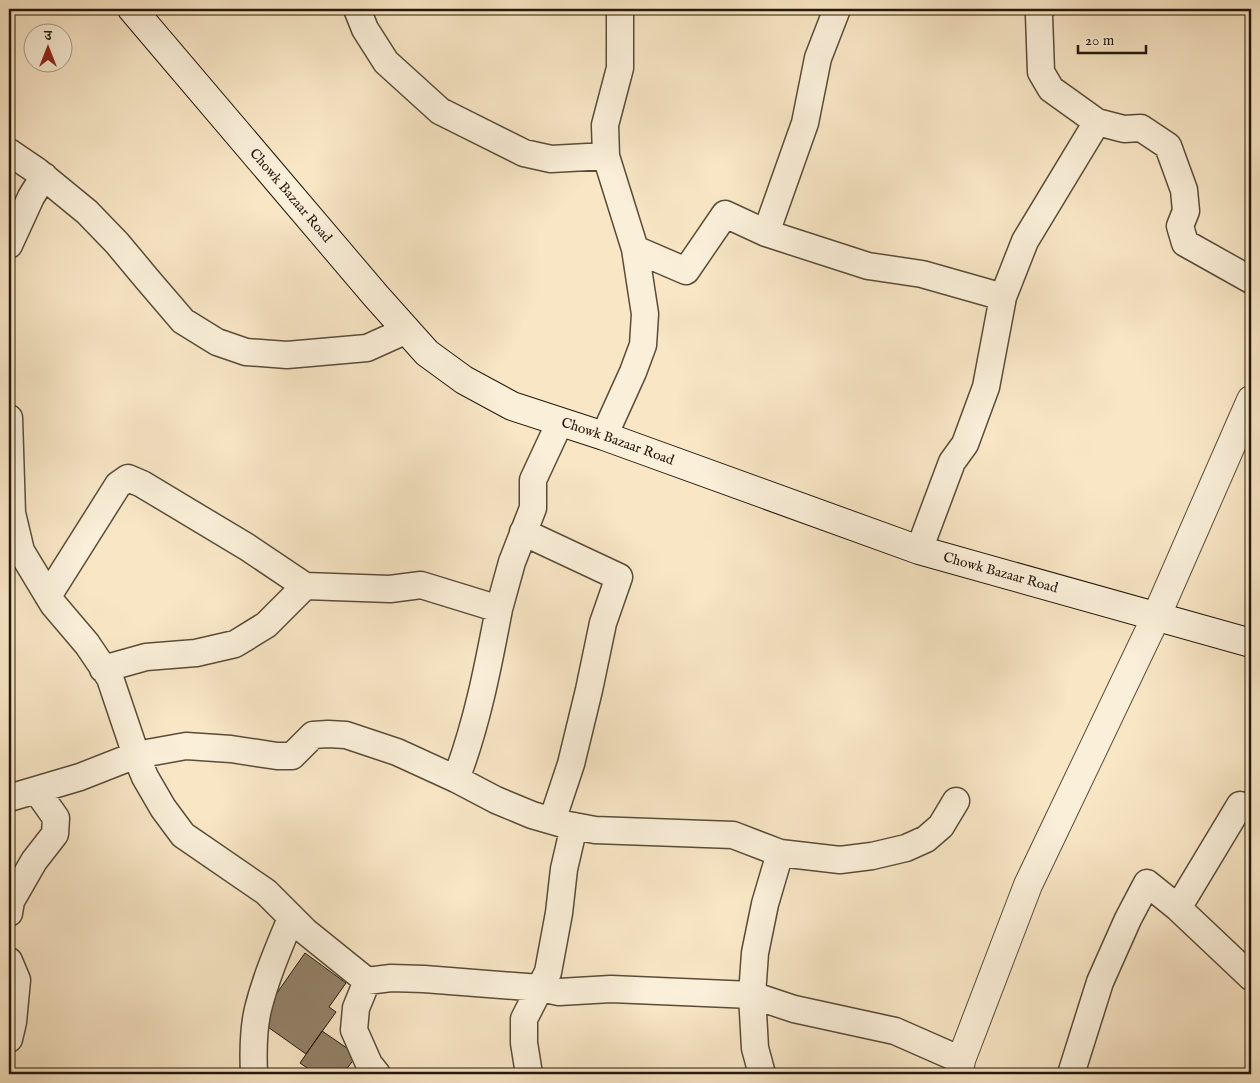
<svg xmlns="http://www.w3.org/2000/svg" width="1260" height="1083" font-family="'IM FELL English','Noto Serif Devanagari',serif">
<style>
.building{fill:#93836b;stroke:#25180a}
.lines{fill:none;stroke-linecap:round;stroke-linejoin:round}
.minor-casing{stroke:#5a4c39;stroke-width:29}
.tertiary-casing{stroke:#5a4c39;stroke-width:30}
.secondary-casing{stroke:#25180a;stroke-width:30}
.minor{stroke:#faefd9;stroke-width:26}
.tertiary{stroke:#faefd9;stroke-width:28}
.secondary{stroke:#faefd9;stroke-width:28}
.labels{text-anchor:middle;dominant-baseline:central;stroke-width:4;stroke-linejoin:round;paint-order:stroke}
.street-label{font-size:14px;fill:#25180a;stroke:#faefd9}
</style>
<rect width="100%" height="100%" fill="#f8e6c5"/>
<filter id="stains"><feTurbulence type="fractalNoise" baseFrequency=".004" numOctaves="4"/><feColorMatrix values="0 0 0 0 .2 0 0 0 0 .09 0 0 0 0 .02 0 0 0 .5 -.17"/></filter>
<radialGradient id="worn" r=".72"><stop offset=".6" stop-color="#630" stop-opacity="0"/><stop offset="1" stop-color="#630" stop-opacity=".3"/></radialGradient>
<!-- building -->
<path class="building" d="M 305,953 L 346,983 L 329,1007 L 336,1012 L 306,1054 L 258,1020 Z
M 322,1031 L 357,1055 L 343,1074 L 316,1074 L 300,1063 Z"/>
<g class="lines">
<defs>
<path id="minor" d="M 357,9 L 365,29 L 386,62 L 440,111 L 524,153 L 551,159 L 606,156 L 635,249 L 645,314 L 643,345 L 633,372 L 604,436
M 1041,9 L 1039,15 L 1041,72 L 1051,89 L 1097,122 L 1124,129 L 1141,128 L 1168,146 L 1184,190 L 1186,211 L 1180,226 L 1185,243 L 1251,280
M 9,152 L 37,171 L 87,212 L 117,243 L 147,279 L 183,321 L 217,342 L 246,352 L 287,355 L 367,348 L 407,330
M 606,156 L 605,125 L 620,68 L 620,9
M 766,233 L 805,123 L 818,58 L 837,9
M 9,245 L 31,197 L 44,176
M 635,249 L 686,271 L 725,214 L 766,233 L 868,266 L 922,274 L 1003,297 L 986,387 L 965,444 L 952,462 L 919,550
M 1003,297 L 1025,241 L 1097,122
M 9,418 L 12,513 L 21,551 L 53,604 L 87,644 L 110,678 L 136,755 L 145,777 L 163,808 L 183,835 L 266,892 L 305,931 L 367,981 L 391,978 L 424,979 L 540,988 L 559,992 L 611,989 L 752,995 L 794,1009 L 895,1031 L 961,1060
M 523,532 L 619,577 L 603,623 L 589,690 L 571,764 L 552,821
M 48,596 L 118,485 L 128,478 L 142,484 L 247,547 L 305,586
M 103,669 L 146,657 L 196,653 L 235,644 L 266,625 L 305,586 L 390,589 L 421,585 L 499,609 L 512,562 L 533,508 L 533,480 L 560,422
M 456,779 C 477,724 488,667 499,609
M 9,798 L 80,777 L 136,755 L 186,746 L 231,749 L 277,756 L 292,756 L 313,735 L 328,734 L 346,735 L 397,752 L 456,779 L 496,800 L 532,815 L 563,824 L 595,830 L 733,835 L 780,853 L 840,860 L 872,856 L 906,848 L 926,839 L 941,826 L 956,801
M 1178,908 L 1251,977
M 9,913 L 11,901 L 34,861 L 55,834 L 56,818 L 37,791
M 9,961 L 17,980 L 13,1022 L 9,1039
M 367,981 L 356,1008 L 354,1030 L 369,1064 L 377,1074
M 254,1074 C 253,1052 253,1030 258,1009 C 266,977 279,947 291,918
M 529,1074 L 524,1043 L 524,1019 L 548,972 L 559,913 L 564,869 L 574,826
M 762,1074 L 755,1048 L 752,995 L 755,953 L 765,904 L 780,853
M 1071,1074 L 1100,982 L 1128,919 L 1147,883 L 1178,908 L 1240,805"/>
<path id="tertiary" d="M 959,1074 L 961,1060 L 1028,885 L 1156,617 L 1251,400"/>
<g id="secondary">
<path id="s1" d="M 132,9 L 376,296 L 427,353 L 464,380 L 512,406 L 604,436 L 919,550 L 1251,643"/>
</g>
</defs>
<!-- minor casing -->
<use href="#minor" class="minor-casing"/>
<!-- tertiary casing -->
<use href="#tertiary" class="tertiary-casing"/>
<!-- secondary casing -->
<use href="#secondary" class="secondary-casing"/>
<!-- minor -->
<use href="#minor" class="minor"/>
<!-- tertiary -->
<use href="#tertiary" class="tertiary"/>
<!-- secondary -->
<use href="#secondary" class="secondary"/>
</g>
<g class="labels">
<!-- street labels -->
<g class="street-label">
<text stroke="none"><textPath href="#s1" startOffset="245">Chowk Bazaar Road</textPath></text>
<text stroke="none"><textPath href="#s1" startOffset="665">Chowk Bazaar Road</textPath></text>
<text stroke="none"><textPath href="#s1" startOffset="1070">Chowk Bazaar Road</textPath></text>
</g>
</g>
<!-- margin -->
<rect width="1260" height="1083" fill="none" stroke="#f8e6c5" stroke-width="30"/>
<rect x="10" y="10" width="1240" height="1063" fill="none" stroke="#25180a" stroke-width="2.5"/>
<rect x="15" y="15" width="1230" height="1053" fill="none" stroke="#25180a"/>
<!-- north arrow -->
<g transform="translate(48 48)"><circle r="24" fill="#faefd9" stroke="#a59986"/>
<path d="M0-4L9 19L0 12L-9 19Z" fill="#8f2418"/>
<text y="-8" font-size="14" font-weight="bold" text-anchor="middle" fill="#25180a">उ</text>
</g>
<!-- scale -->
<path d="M1078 45v8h68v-8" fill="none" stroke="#25180a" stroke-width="2.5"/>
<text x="1085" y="45" font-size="15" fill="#25180a" stroke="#faefd9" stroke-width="4" paint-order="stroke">20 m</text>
<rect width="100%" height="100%" filter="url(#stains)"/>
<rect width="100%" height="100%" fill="url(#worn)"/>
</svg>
